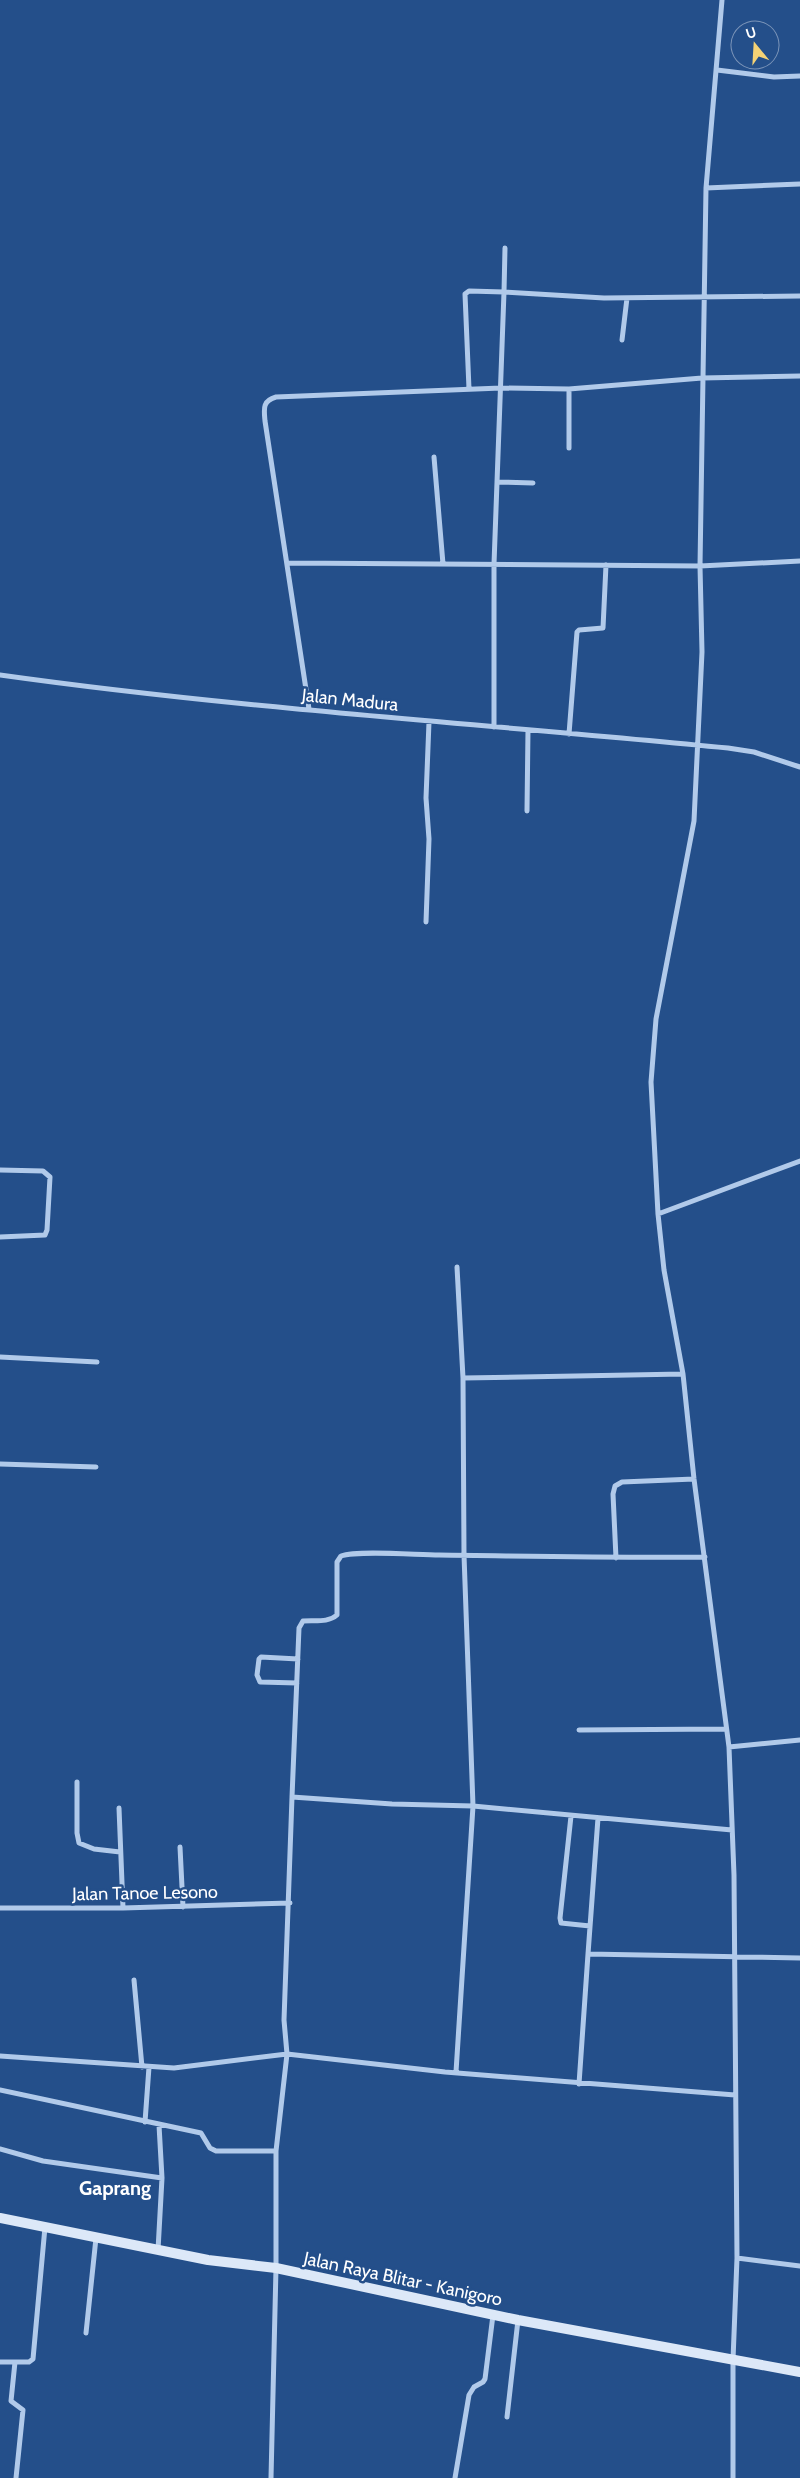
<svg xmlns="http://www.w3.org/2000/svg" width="800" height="2478" font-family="Cabin,sans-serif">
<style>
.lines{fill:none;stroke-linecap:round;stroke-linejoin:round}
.minor{stroke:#b1caea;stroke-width:5}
.secondary{stroke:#dce8f8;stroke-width:10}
.labels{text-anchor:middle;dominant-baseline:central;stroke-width:5;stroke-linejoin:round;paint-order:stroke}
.street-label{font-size:18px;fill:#fff;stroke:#244f8a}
.quarter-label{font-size:20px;font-weight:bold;fill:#fff;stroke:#244f8a}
</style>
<rect width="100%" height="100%" fill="#244f8a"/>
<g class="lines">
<!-- minor -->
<path class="minor" d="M 722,0 L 706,188 L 700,566 L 702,652 L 694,821 L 656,1019 L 651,1082 L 658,1214 L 664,1270 L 683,1374 L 694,1479 L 729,1747 L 734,1875 L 737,2258 L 733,2360 L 733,2478
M 717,70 L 774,77 L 800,76
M 706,188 L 800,184
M 622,340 L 627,298
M 469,389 L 465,294 L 469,291 L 504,292 L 505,248
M 569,448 L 569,389
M 434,457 L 443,564
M 497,482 L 533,483
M 288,563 L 700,566 L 800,561
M 0,675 C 242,709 486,724 728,748 L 754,752 L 800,767
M 309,709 L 265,421 C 264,409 262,401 276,397 L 501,388 L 569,389 L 702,378 L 800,376
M 494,727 L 494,564 L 504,292 L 604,298 L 800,296
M 569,734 L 577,632 L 579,630 L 603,628 L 606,565
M 527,811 L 528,730
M 426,922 L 429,839 L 426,798 L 429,722
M 0,1170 L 43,1171 L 50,1177 L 47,1230 L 45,1235 L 0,1237
M 658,1214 L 800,1161
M 457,1267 L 463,1378
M 0,1357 L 97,1362
M 0,1464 L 96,1467
M 616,1558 L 613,1494 L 615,1486 L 622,1482 L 694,1479
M 297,1683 L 260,1682 L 257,1675 L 259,1659 L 261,1657 L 298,1659
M 579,1730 L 726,1729
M 729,1747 L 800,1740
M 77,1782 L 77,1833 L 79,1843 L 94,1849 L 120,1852
M 292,1797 L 299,1628 L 303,1621 C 315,1620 328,1623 337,1615 L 337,1562 L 341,1556 C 358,1550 417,1555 439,1555 C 528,1556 616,1558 705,1557
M 119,1808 L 123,1908
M 571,1816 L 560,1918 L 561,1923 L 590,1926
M 180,1847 L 183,1907
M 0,1908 L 123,1908 L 290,1903
M 588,1954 L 598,1818
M 134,1980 L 142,2067
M 0,2056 L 174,2068 L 287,2054 L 445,2072 L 735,2095
M 456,2072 L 473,1806 L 464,1555 L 463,1378 L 683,1374
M 579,2084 L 588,1954 L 800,1958
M 0,2090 L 201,2133 L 210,2148 L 216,2151 L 276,2151
M 145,2122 L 149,2067
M 0,2149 L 43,2161 L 162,2178
M 158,2250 L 162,2178 L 159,2125
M 737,2258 L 800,2266
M 86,2333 L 96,2238
M 0,2362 L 29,2362 L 33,2359 L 45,2227
M 15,2362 L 11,2401 L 23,2410 L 16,2478
M 507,2417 L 518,2320
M 271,2478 L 276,2268 L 276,2151 L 287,2054 L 284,2020 L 292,1797 L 392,1804 L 473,1806 L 732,1830
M 455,2478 L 469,2395 L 474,2387 L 483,2382 L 485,2379 L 493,2315"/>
<!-- secondary -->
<path class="secondary" d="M 0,2218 L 208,2260 L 276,2268 L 518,2320 L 800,2372"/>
</g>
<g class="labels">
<!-- street labels -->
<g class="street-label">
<text transform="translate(350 700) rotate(6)">Jalan Madura</text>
<text transform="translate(145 1893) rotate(-1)">Jalan Tanoe Lesono</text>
<text transform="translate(403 2279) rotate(12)">Jalan Raya Blitar - Kanigoro</text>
</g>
<!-- quarter labels -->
<g class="quarter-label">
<text x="115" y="2188">Gaprang</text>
</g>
</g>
<!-- north arrow -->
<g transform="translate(755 45) rotate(342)"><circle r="24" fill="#244f8a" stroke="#7c95b9"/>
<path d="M0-4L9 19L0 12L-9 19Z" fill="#f4d275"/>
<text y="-8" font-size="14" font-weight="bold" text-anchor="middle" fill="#ffffff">U</text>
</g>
</svg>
